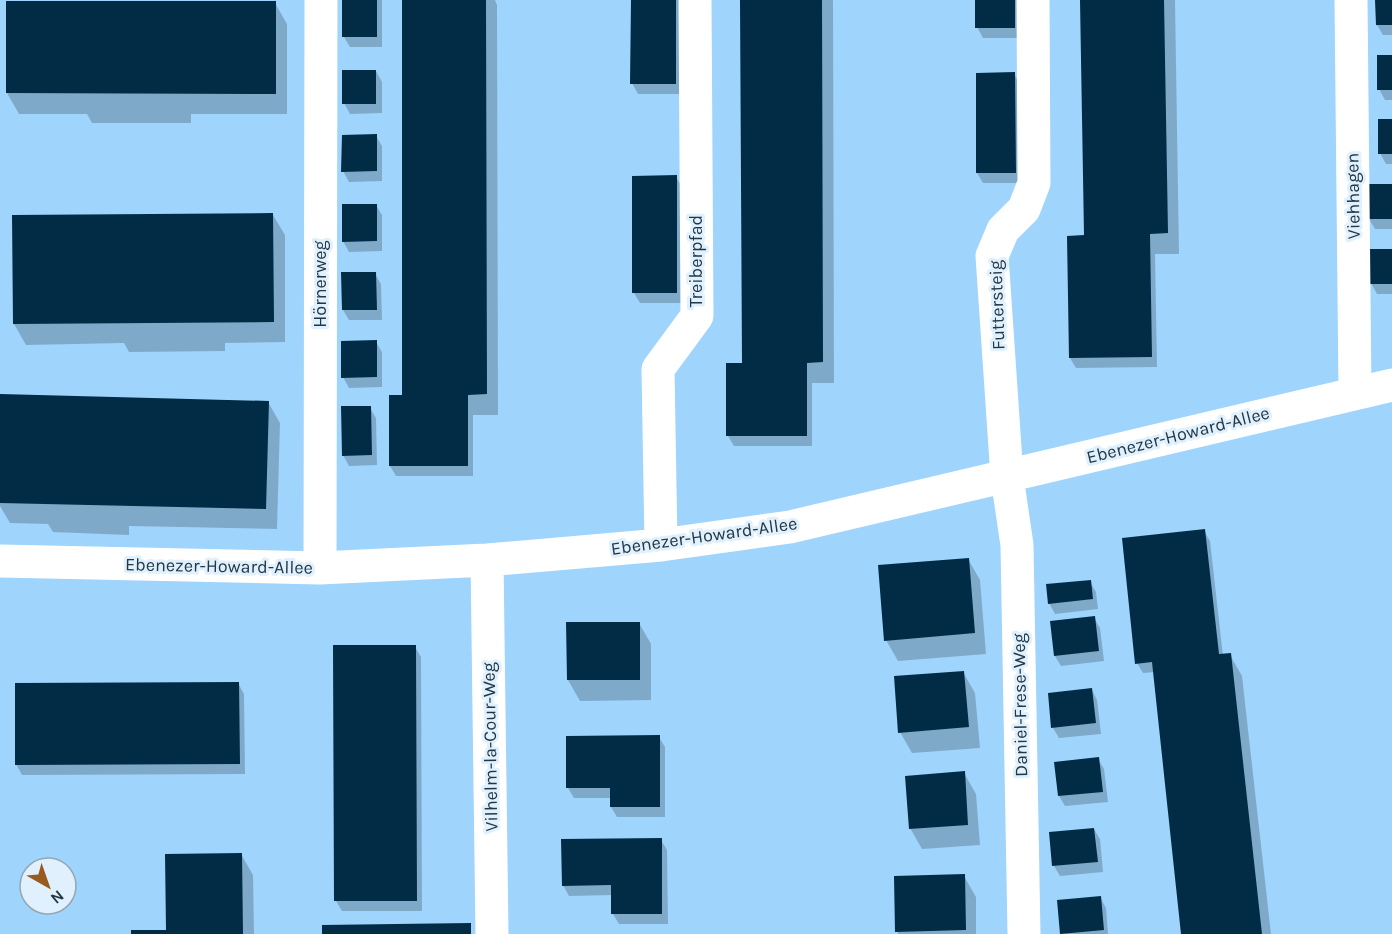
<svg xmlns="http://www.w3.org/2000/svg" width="1392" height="934" font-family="Karla,sans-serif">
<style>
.shadow{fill:#0003}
.building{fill:#022c45}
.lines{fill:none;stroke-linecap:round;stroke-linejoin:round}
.street{stroke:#fff;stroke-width:33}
.labels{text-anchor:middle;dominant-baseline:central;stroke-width:6;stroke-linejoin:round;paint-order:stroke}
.street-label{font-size:18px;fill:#223847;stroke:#e0f0fc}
</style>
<rect width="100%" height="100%" fill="#9fd4fc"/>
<!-- shadow -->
<path class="shadow" d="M 344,0 L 382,0 L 382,47 L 350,47 L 344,37 Z
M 403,0 L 495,0 L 497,5 L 498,415 L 473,415 L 473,476 L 396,476 L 390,466 L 404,396 Z
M 632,0 L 681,0 L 681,94 L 638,94 L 632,83 Z
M 742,0 L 833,0 L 834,383 L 812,383 L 812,446 L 734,446 L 728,436 L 727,365 L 743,365 Z
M 977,0 L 1020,0 L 1021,38 L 983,38 L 977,27 Z
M 1082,0 L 1175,0 L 1179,254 L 1155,254 L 1157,367 L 1076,368 L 1070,358 L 1069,237 L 1087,237 Z
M 1377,0 L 1392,0 L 1392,35 L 1383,35 L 1377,25 Z
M 275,3 L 287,24 L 287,114 L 191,114 L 191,123 L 92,123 L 87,114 L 19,114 L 7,93 Z
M 1392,56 L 1392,100 L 1385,100 L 1379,89 Z
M 376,71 L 382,82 L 382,113 L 350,114 L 344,103 Z
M 1014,74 L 1020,84 L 1021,183 L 983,183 L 977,173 Z
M 1392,121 L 1392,164 L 1386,164 L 1380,153 Z
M 376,136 L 382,146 L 382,181 L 349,182 L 343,171 Z
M 633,177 L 676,177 L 682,187 L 682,303 L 640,303 L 634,293 Z
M 1392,186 L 1392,229 L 1375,229 L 1369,219 Z
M 376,205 L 382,215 L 382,251 L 349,252 L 343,241 Z
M 273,215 L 285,235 L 285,342 L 225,343 L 225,351 L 129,352 L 124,343 L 26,345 L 14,324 Z
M 1392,250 L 1392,294 L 1377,294 L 1371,283 Z
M 375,274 L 381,284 L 382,320 L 349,320 L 343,310 Z
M 376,342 L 382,352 L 382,387 L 349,388 L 343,377 Z
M 268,402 L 280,423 L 277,529 L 129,526 L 129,535 L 53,532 L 48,524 L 10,523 L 0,506 L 0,413 Z
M 370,408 L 376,418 L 377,465 L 349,466 L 343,455 Z
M 1204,531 L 1210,541 L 1223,656 L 1230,655 L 1242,676 L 1271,934 L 1183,934 L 1155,672 L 1143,673 L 1137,663 Z
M 968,559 L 980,580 L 986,654 L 898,661 L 886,640 Z
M 1090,582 L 1096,592 L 1098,609 L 1055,614 L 1049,603 Z
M 1094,618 L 1100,628 L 1104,661 L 1061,666 L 1055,656 Z
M 639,623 L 651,644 L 651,700 L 580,701 L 568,680 L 568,624 Z
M 415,647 L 421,657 L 422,911 L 342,911 L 336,901 Z
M 963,672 L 975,693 L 980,748 L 912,753 L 900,732 Z
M 238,683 L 244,694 L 245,774 L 22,775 L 16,764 Z
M 1092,690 L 1097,700 L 1101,734 L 1059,738 L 1053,728 Z
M 659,737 L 665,747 L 665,817 L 617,817 L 611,807 L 611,798 L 574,798 L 568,788 Z
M 1098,759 L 1104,769 L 1108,802 L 1065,806 L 1059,796 Z
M 964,773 L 976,794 L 980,845 L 922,849 L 910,828 Z
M 1094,829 L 1100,839 L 1103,872 L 1060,876 L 1054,866 Z
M 661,840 L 667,850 L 668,924 L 619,924 L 613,914 L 613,895 L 569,896 L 563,885 Z
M 241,854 L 253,875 L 254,934 L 132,934 L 167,931 Z
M 964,876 L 976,897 L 976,934 L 898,934 L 895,878 Z
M 1100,897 L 1106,908 L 1108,934 L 1061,934 L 1059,901 Z"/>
<!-- building -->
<path class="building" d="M 342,0 L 377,0 L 377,37 L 342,37 Z
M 402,0 L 486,0 L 487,394 L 468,395 L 468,466 L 389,466 L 389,395 L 402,395 Z
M 631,0 L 676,0 L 676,84 L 630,84 Z
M 740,0 L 822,0 L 823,362 L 807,363 L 807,436 L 726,436 L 726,363 L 742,363 Z
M 975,0 L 1015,0 L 1015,28 L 975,28 Z
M 1080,0 L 1164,0 L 1168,233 L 1150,234 L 1152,357 L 1069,358 L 1067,236 L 1084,235 Z
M 1375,0 L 1392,0 L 1392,25 L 1376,25 Z
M 6,1 L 276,1 L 276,94 L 6,93 Z
M 1377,55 L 1392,55 L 1392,90 L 1377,90 Z
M 342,70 L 376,70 L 376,104 L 342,104 Z
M 1015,72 L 1016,173 L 976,173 L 976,73 Z
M 1378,119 L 1392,119 L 1392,154 L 1378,154 Z
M 377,134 L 377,171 L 341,172 L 342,135 Z
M 677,175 L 677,293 L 632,293 L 632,176 Z
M 1367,184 L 1392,184 L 1392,219 L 1368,219 Z
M 342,204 L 377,204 L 377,241 L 342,242 Z
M 273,213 L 274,322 L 13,324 L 12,215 Z
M 1369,249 L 1392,249 L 1392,284 L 1369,284 Z
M 341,272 L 376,272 L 377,310 L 342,310 Z
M 377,340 L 377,377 L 341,378 L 341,341 Z
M 0,394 L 269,401 L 266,509 L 0,503 Z
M 341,406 L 371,406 L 372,455 L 342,456 Z
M 1205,529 L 1219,654 L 1231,653 L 1262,934 L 1181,934 L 1152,662 L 1135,664 L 1122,538 Z
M 969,558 L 975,633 L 884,641 L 878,565 Z
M 1091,580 L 1093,599 L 1048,604 L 1046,584 Z
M 1095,616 L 1099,651 L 1054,656 L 1050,621 Z
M 566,622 L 640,622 L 640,680 L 567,680 Z
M 333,645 L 416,645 L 417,901 L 334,901 Z
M 964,671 L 969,727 L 898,733 L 894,676 Z
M 239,682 L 240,764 L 15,765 L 15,683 Z
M 1092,688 L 1096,723 L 1051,728 L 1048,693 Z
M 660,735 L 660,807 L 610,807 L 610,788 L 566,788 L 566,736 Z
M 1099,757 L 1103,792 L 1058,796 L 1054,762 Z
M 965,771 L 968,825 L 909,829 L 905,776 Z
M 1094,828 L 1098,862 L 1052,866 L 1049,832 Z
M 662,838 L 662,914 L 611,914 L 611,885 L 562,886 L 561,839 Z
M 242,853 L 243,934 L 131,934 L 131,930 L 166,930 L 165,854 Z
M 965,874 L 966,930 L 895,932 L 894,876 Z
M 1101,896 L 1104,930 L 1060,934 L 1057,900 Z
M 471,923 L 471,934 L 322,934 L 322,925 Z"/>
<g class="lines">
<!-- street -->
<path class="street" d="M 1351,0 L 1355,392
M 661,545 L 658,369 L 697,316 L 695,0
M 487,560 L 492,934
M 0,561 L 320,568 L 487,560 L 661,545 L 790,527 L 1392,385
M 320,568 L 321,0
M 1024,934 L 1017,545 L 1007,477 L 992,256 L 1003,230 L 1024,209 L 1034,183 L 1033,0"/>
</g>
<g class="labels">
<!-- street labels -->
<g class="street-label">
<text transform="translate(1353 196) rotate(-91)">Viehhagen</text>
<text transform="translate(696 261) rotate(-90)">Treiberpfad</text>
<text transform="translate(320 284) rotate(-90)">Hörnerweg</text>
<text transform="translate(997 305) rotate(-92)">Futtersteig</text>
<text transform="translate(1178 435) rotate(-14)">Ebenezer-Howard-Allee</text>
<text transform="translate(704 536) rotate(-8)">Ebenezer-Howard-Allee</text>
<text transform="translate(219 566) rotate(1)">Ebenezer-Howard-Allee</text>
<text transform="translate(1020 705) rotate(-91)">Daniel-Frese-Weg</text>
<text transform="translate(490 747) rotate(-91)">Vilhelm-la-Cour-Weg</text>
</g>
</g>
<!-- north arrow -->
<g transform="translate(48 886) rotate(140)"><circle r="28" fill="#e0f0fc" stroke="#94a6b4" stroke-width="1.5"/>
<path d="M0-4.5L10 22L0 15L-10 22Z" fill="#985a1e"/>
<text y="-9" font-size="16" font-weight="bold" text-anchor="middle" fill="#223847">N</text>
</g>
</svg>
